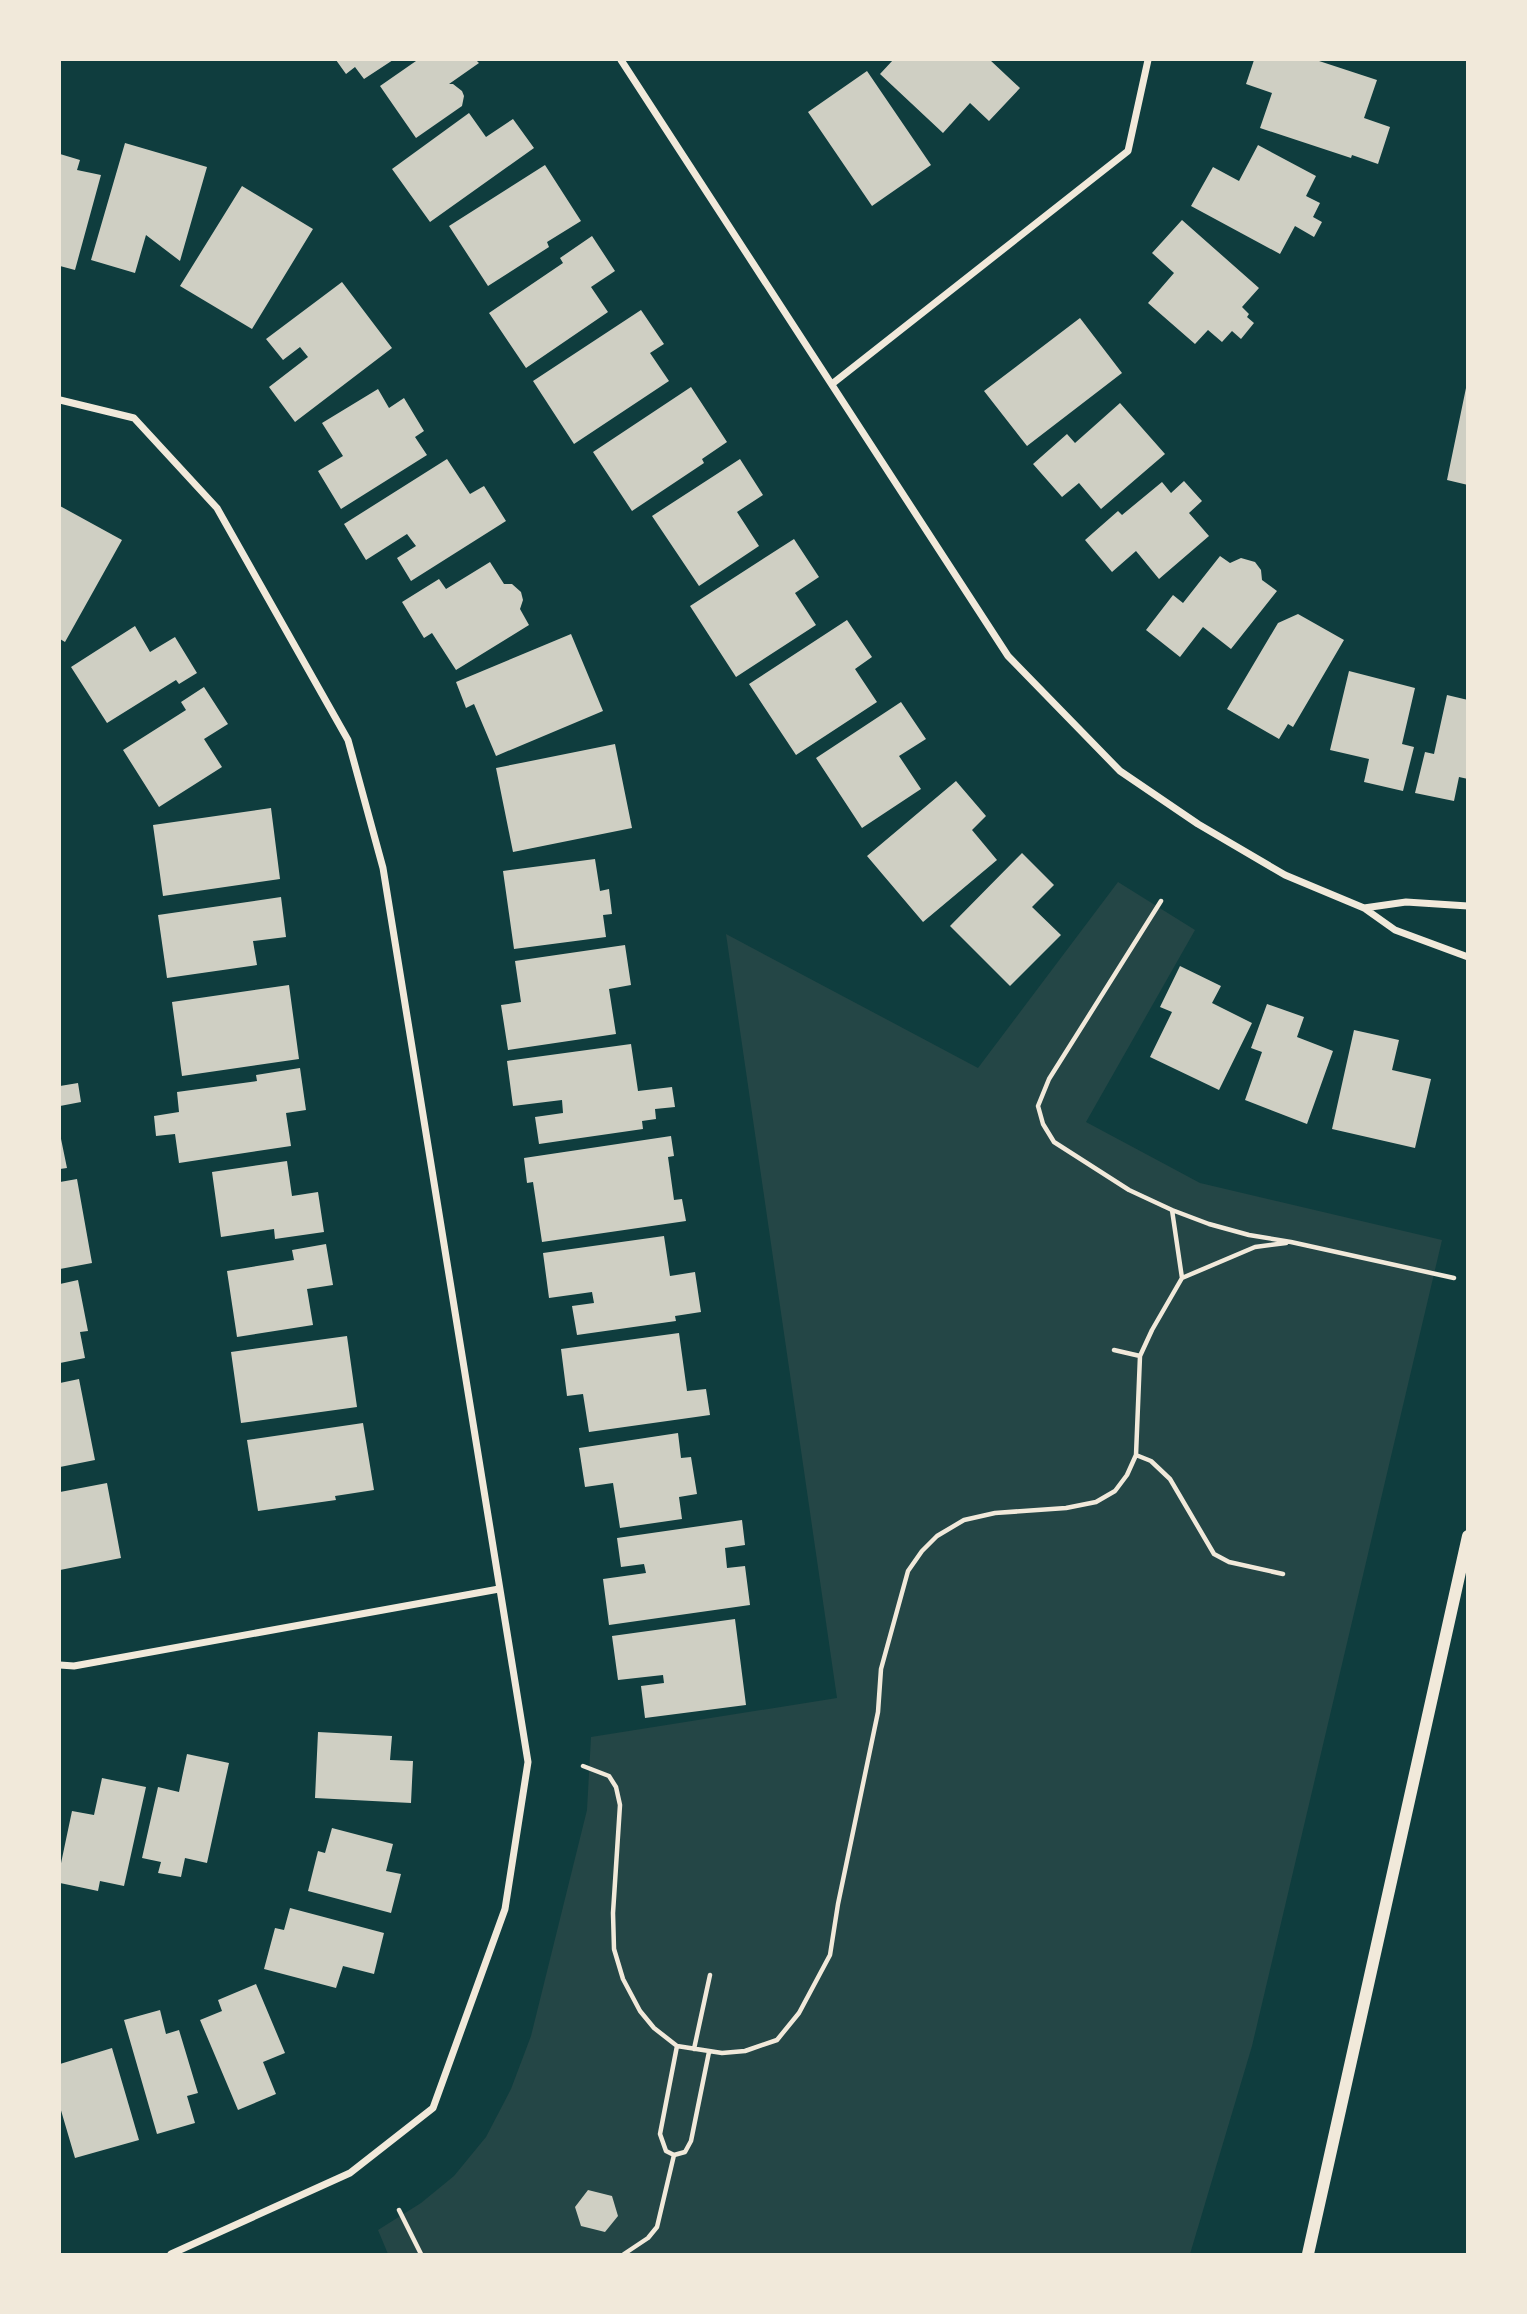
<svg xmlns="http://www.w3.org/2000/svg" width="1527" height="2314" font-family="'Space Grotesk',sans-serif">
<style>
.green{fill:#244646}
.building{fill:#cfcfc3}
.lines{fill:none;stroke-linecap:round;stroke-linejoin:round}
.path{stroke:#f1e9da;stroke-width:4.5}
.minor{stroke:#f1e9da;stroke-width:7}
.tertiary{stroke:#f1e9da;stroke-width:12}
</style>
<rect width="100%" height="100%" fill="#0f3d3e"/>
<!-- green -->
<path class="green" d="M 1118,882 L 1195,930 L 1086,1122 L 1200,1183 L 1442,1240 L 1252,2046 L 1190,2254 L 388,2254 L 378,2230 L 421,2203 L 454,2176 L 486,2137 L 511,2089 L 531,2036 L 587,1810 L 591,1737 L 837,1698 L 726,934 L 978,1068 Z"/>
<!-- building -->
<path class="building" d="M 336,60 L 393,60 L 364,79 L 355,67 L 346,74 Z
M 413,60 L 476,60 L 479,63 L 449,84 L 453,84 L 462,91 L 464,96 L 462,106 L 416,138 L 380,86 L 416,61 Z
M 893,60 L 990,60 L 1020,88 L 989,121 L 970,103 L 943,133 L 880,74 Z
M 1254,60 L 1316,60 L 1377,80 L 1364,118 L 1390,127 L 1378,164 L 1352,155 L 1351,158 L 1260,128 L 1272,93 L 1246,84 Z
M 867,71 L 931,165 L 872,206 L 808,112 Z
M 469,113 L 486,137 L 513,119 L 534,148 L 430,222 L 392,169 Z
M 125,143 L 207,167 L 180,261 L 146,235 L 135,273 L 91,260 Z
M 1258,145 L 1316,176 L 1306,196 L 1320,203 L 1313,217 L 1322,222 L 1314,237 L 1295,226 L 1280,254 L 1191,206 L 1213,167 L 1239,181 Z
M 60,154 L 80,160 L 77,170 L 101,175 L 75,270 L 60,266 Z
M 545,165 L 581,221 L 547,242 L 549,247 L 488,286 L 449,226 Z
M 242,186 L 313,229 L 252,329 L 180,286 Z
M 1182,220 L 1259,288 L 1242,307 L 1249,314 L 1247,317 L 1254,323 L 1241,339 L 1232,331 L 1222,342 L 1208,330 L 1195,344 L 1148,303 L 1174,273 L 1152,253 Z
M 592,236 L 615,271 L 591,287 L 608,312 L 526,368 L 489,313 L 563,263 L 560,258 Z
M 342,282 L 392,348 L 295,422 L 269,387 L 308,357 L 300,347 L 283,360 L 266,339 Z
M 641,310 L 664,344 L 650,353 L 669,381 L 574,444 L 533,381 Z
M 1080,318 L 1122,373 L 1027,446 L 984,391 Z
M 691,387 L 727,442 L 702,459 L 704,463 L 632,511 L 593,452 Z
M 1466,388 L 1468,388 L 1468,485 L 1447,480 Z
M 378,389 L 389,408 L 404,398 L 424,431 L 415,437 L 427,455 L 341,509 L 318,471 L 343,456 L 322,423 Z
M 1120,403 L 1165,454 L 1101,509 L 1079,483 L 1062,497 L 1033,464 L 1067,434 L 1075,443 Z
M 447,459 L 470,494 L 484,486 L 506,521 L 411,581 L 397,558 L 416,546 L 407,534 L 366,560 L 344,524 Z
M 740,459 L 763,495 L 737,512 L 759,546 L 699,586 L 652,516 Z
M 1184,481 L 1202,501 L 1189,513 L 1209,536 L 1159,579 L 1136,551 L 1112,572 L 1085,540 L 1118,511 L 1122,515 L 1162,482 L 1171,493 Z
M 60,506 L 122,540 L 65,642 L 60,639 Z
M 794,539 L 819,577 L 795,593 L 816,625 L 736,677 L 690,606 Z
M 1220,556 L 1230,563 L 1241,558 L 1255,562 L 1261,570 L 1262,580 L 1277,591 L 1231,649 L 1203,627 L 1180,657 L 1146,630 L 1173,595 L 1183,603 Z
M 490,562 L 504,584 L 512,584 L 521,592 L 523,600 L 520,609 L 529,625 L 456,670 L 432,633 L 424,638 L 402,602 L 439,579 L 446,589 Z
M 1298,614 L 1344,640 L 1293,727 L 1288,724 L 1279,739 L 1227,709 L 1278,623 Z
M 847,620 L 872,657 L 855,669 L 877,702 L 796,755 L 749,684 Z
M 135,626 L 150,652 L 175,637 L 197,673 L 179,684 L 176,680 L 107,723 L 71,667 Z
M 571,634 L 603,711 L 496,756 L 474,704 L 466,708 L 456,682 Z
M 1349,671 L 1415,688 L 1402,744 L 1414,747 L 1403,791 L 1364,782 L 1369,759 L 1330,750 Z
M 204,687 L 228,724 L 204,739 L 222,767 L 159,807 L 123,750 L 186,710 L 181,702 Z
M 1447,695 L 1468,700 L 1468,779 L 1459,777 L 1454,801 L 1415,793 L 1425,752 L 1434,754 Z
M 901,702 L 926,739 L 899,756 L 921,789 L 862,828 L 816,758 Z
M 615,744 L 632,828 L 513,852 L 496,768 Z
M 956,781 L 986,816 L 972,830 L 997,860 L 923,922 L 867,856 Z
M 271,808 L 280,879 L 163,896 L 153,825 Z
M 1022,853 L 1054,885 L 1032,907 L 1061,935 L 1010,986 L 950,926 Z
M 595,859 L 600,891 L 609,889 L 612,914 L 603,915 L 606,937 L 514,949 L 503,871 Z
M 281,897 L 286,937 L 253,941 L 257,965 L 167,978 L 158,915 Z
M 625,945 L 631,985 L 609,989 L 616,1034 L 508,1050 L 501,1005 L 521,1002 L 515,961 Z
M 1180,966 L 1221,986 L 1212,1003 L 1252,1023 L 1219,1090 L 1150,1057 L 1172,1012 L 1160,1007 Z
M 289,985 L 299,1059 L 182,1076 L 172,1002 Z
M 1267,1004 L 1304,1017 L 1297,1037 L 1333,1051 L 1307,1124 L 1245,1100 L 1262,1052 L 1251,1048 Z
M 1354,1030 L 1399,1040 L 1392,1070 L 1431,1079 L 1415,1148 L 1332,1129 Z
M 631,1044 L 638,1091 L 672,1087 L 675,1107 L 655,1109 L 656,1119 L 642,1121 L 643,1129 L 539,1144 L 535,1117 L 563,1113 L 562,1100 L 513,1106 L 507,1061 Z
M 300,1068 L 306,1110 L 286,1113 L 291,1146 L 179,1163 L 175,1134 L 156,1136 L 154,1116 L 179,1112 L 177,1092 L 257,1081 L 256,1075 Z
M 78,1083 L 81,1102 L 60,1106 L 60,1086 Z
M 60,1134 L 67,1168 L 60,1169 Z
M 671,1136 L 674,1156 L 668,1157 L 674,1200 L 682,1199 L 686,1221 L 542,1242 L 533,1182 L 527,1183 L 524,1158 Z
M 287,1161 L 292,1196 L 318,1192 L 324,1232 L 275,1239 L 274,1229 L 221,1237 L 212,1172 Z
M 77,1179 L 92,1263 L 60,1269 L 60,1182 Z
M 664,1236 L 670,1276 L 695,1272 L 701,1312 L 675,1316 L 676,1321 L 577,1335 L 572,1306 L 594,1303 L 592,1292 L 549,1298 L 543,1253 Z
M 326,1244 L 333,1285 L 307,1289 L 313,1325 L 237,1337 L 227,1271 L 294,1260 L 292,1250 Z
M 78,1280 L 88,1331 L 80,1332 L 85,1358 L 60,1363 L 60,1284 Z
M 679,1333 L 687,1391 L 706,1389 L 710,1415 L 589,1432 L 583,1394 L 567,1396 L 561,1349 Z
M 347,1336 L 357,1407 L 241,1423 L 231,1352 Z
M 79,1379 L 95,1460 L 60,1467 L 60,1383 Z
M 363,1423 L 374,1490 L 335,1496 L 336,1500 L 258,1511 L 247,1440 Z
M 678,1433 L 681,1458 L 691,1457 L 697,1494 L 679,1497 L 682,1519 L 620,1528 L 613,1483 L 585,1487 L 579,1448 Z
M 107,1483 L 121,1558 L 60,1570 L 60,1492 Z
M 742,1520 L 745,1545 L 725,1548 L 727,1568 L 745,1566 L 750,1605 L 609,1625 L 603,1579 L 646,1573 L 644,1564 L 621,1567 L 617,1538 Z
M 735,1619 L 746,1705 L 645,1718 L 641,1686 L 664,1683 L 663,1675 L 618,1680 L 612,1636 Z
M 318,1732 L 392,1736 L 390,1760 L 413,1761 L 411,1803 L 315,1798 Z
M 187,1754 L 229,1763 L 207,1863 L 185,1858 L 181,1877 L 158,1873 L 161,1862 L 142,1858 L 158,1787 L 179,1792 Z
M 102,1778 L 146,1787 L 124,1886 L 100,1881 L 98,1891 L 60,1883 L 60,1868 L 72,1811 L 94,1815 Z
M 332,1828 L 393,1844 L 386,1871 L 401,1874 L 391,1913 L 308,1891 L 318,1851 L 325,1853 Z
M 290,1908 L 384,1933 L 374,1974 L 343,1966 L 336,1988 L 264,1969 L 275,1928 L 284,1930 Z
M 256,1984 L 285,2053 L 263,2062 L 276,2094 L 238,2110 L 200,2020 L 222,2011 L 218,2000 Z
M 160,2010 L 166,2034 L 179,2030 L 198,2093 L 187,2096 L 195,2123 L 157,2134 L 124,2020 Z
M 112,2048 L 139,2140 L 75,2158 L 60,2107 L 60,2064 Z
M 588,2190 L 612,2196 L 618,2216 L 605,2232 L 581,2226 L 575,2207 Z"/>
<g class="lines">
<!-- path -->
<path class="path" d="M 1172,1210 L 1209,1224 L 1249,1235 L 1291,1242 L 1454,1278
M 1182,1278 L 1255,1247 L 1286,1243
M 1114,1350 L 1140,1356
M 1136,1455 L 1151,1461 L 1170,1479 L 1214,1554 L 1229,1562 L 1283,1574
M 583,1766 L 609,1776 L 616,1787 L 620,1805 L 613,1913 L 614,1949 L 623,1979 L 640,2011 L 654,2028 L 677,2046 L 722,2053 L 745,2051 L 777,2040 L 799,2013 L 830,1955 L 838,1904 L 878,1712 L 881,1669 L 908,1571 L 922,1551 L 937,1536 L 964,1520 L 995,1513 L 1066,1508 L 1096,1502 L 1115,1491 L 1127,1475 L 1136,1455 L 1140,1356 L 1152,1330 L 1182,1278 L 1172,1210 L 1129,1190 L 1054,1142 L 1043,1124 L 1038,1106 L 1049,1079 L 1161,901
M 694,2049 L 710,1975
M 674,2155 L 666,2151 L 660,2134 L 677,2046
M 399,2210 L 421,2254
M 624,2254 L 648,2238 L 657,2227 L 674,2155 L 685,2152 L 691,2141 L 709,2052"/>
<!-- minor -->
<path class="minor" d="M 621,60 L 1008,656 L 1120,771 L 1198,824 L 1285,875 L 1364,908 L 1395,930 L 1468,957
M 832,384 L 1128,151 L 1148,60
M 60,400 L 134,418 L 217,508 L 348,740 L 383,868 L 528,1762 L 505,1909 L 433,2108 L 350,2173 L 171,2254
M 1364,908 L 1406,902 L 1468,906
M 60,1665 L 74,1666 L 499,1589"/>
<!-- tertiary -->
<path class="tertiary" d="M 1308,2254 L 1468,1536"/>
</g>
<!-- border -->
<rect width="1527" height="2314" fill="none" stroke="#f1e9da" stroke-width="122"/>
</svg>
